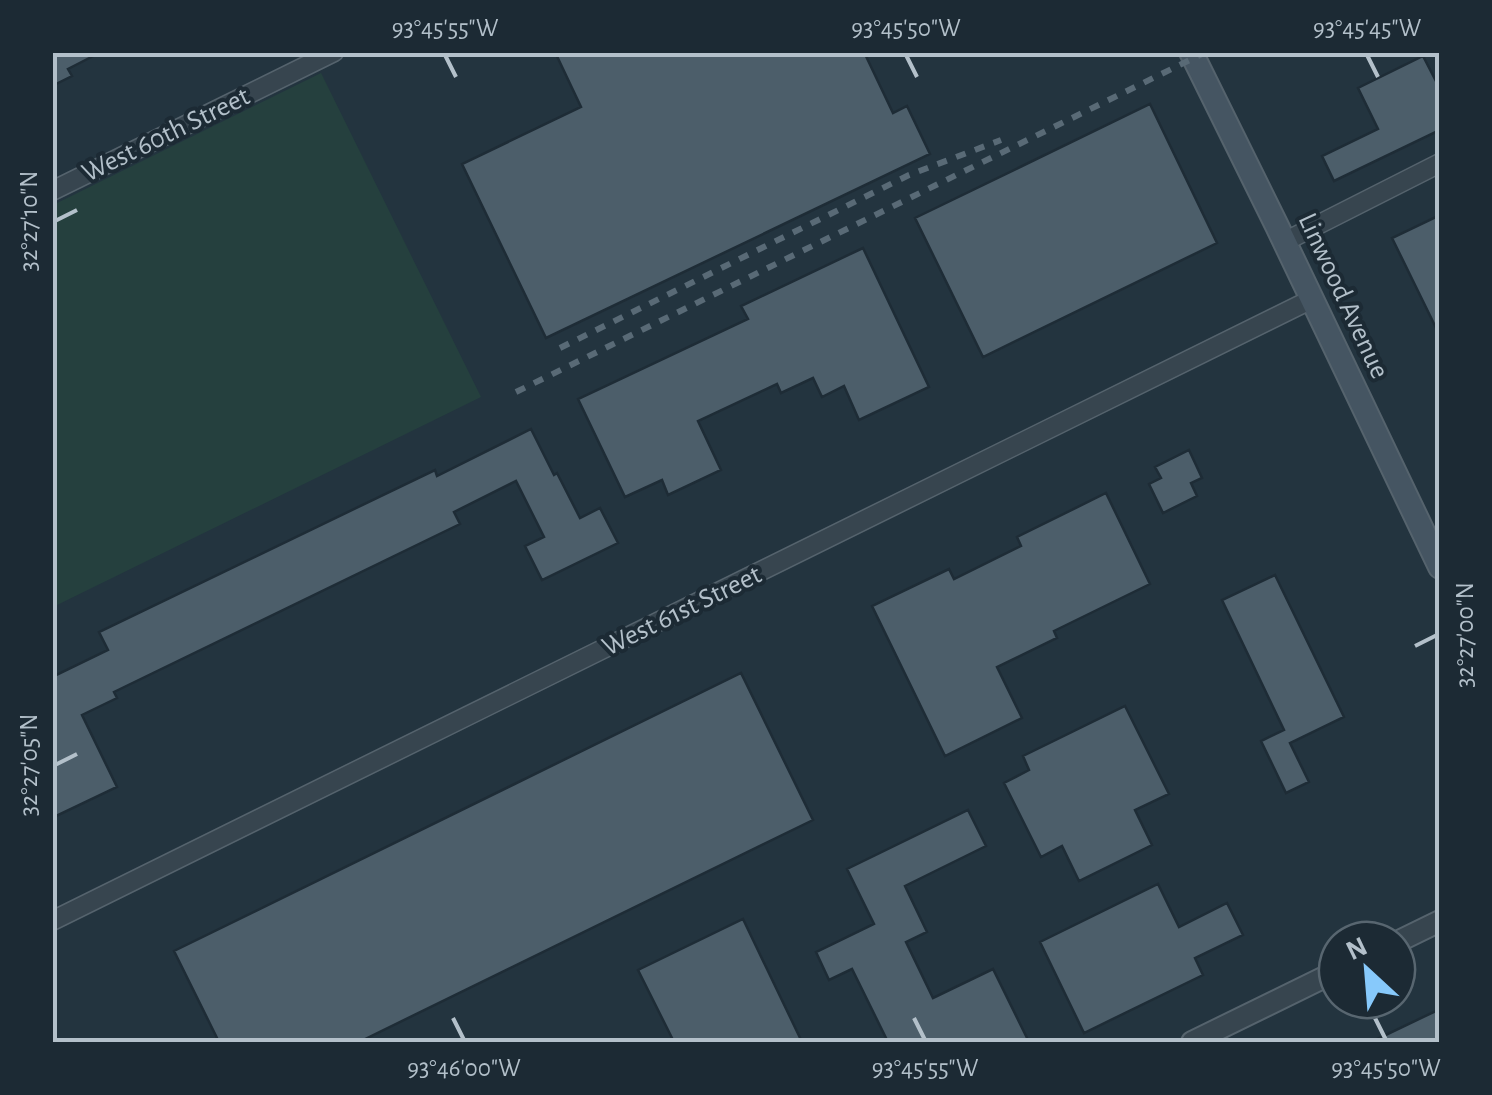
<svg xmlns="http://www.w3.org/2000/svg" width="1492" height="1095" font-family="'Alegreya Sans',sans-serif">
<style>
.green{fill:#25403e}
.building{fill:#4c5e6a;stroke:#1e2c36;stroke-width:2.5}
.lines{fill:none;stroke-linecap:round;stroke-linejoin:round}
.minor-casing{stroke:#55636d;stroke-width:21}
.tertiary-casing{stroke:#55636d;stroke-width:24}
.secondary-casing{stroke:#55636d;stroke-width:26}
.minor{stroke:#37454f;stroke-width:18}
.tertiary{stroke:#37454f;stroke-width:20}
.secondary{stroke:#455562;stroke-width:22}
.rail{stroke:#596a76;stroke-width:6;stroke-dasharray:10 10;stroke-linecap:butt}
.ticks{fill:none;stroke:#b3c0ca;stroke-width:4}
.labels{text-anchor:middle;dominant-baseline:central;stroke-width:8;stroke-linejoin:round;paint-order:stroke}
.street-label{font-size:28px;fill:#b3c0ca;stroke:#1c2a34}
.neatline{fill:none;stroke:#b3c0ca;stroke-width:4}
.ticks-label{font-size:25px;text-anchor:middle;fill:#b3c0ca}
</style>
<rect width="100%" height="100%" fill="#23343f"/>
<!-- green -->
<path class="green" d="M 321,73 L 481,397 L 53,607 L 53,205 Z"/>
<!-- building -->
<path class="building" d="M 52,52 L 101,52 L 68,69 L 72,76 L 52,86 Z
M 555,52 L 864,52 L 893,113 L 907,106 L 930,154 L 546,338 L 462,164 L 581,107 Z
M 1423,56 L 1440,89 L 1440,130 L 1334,181 L 1322,156 L 1378,129 L 1358,88 Z
M 1150,104 L 1217,243 L 983,357 L 915,218 Z
M 1440,215 L 1440,336 L 1392,238 Z
M 863,248 L 929,387 L 859,420 L 844,386 L 822,397 L 813,378 L 781,393 L 777,384 L 698,421 L 721,470 L 668,495 L 662,480 L 625,497 L 578,399 L 748,319 L 741,306 Z
M 531,429 L 554,475 L 557,473 L 580,518 L 600,508 L 618,543 L 542,580 L 525,546 L 544,537 L 516,481 L 454,512 L 460,524 L 114,692 L 117,698 L 82,715 L 117,787 L 52,818 L 52,677 L 108,650 L 99,632 L 435,470 L 437,476 Z
M 1189,450 L 1202,478 L 1191,483 L 1197,496 L 1163,513 L 1149,484 L 1161,478 L 1155,467 Z
M 1106,493 L 1150,584 L 1054,631 L 1057,638 L 997,667 L 1022,718 L 945,756 L 872,606 L 949,569 L 954,579 L 1021,546 L 1017,537 Z
M 1275,575 L 1344,717 L 1290,743 L 1309,782 L 1286,793 L 1261,741 L 1284,730 L 1222,600 Z
M 741,673 L 813,820 L 359,1042 L 219,1042 L 174,951 Z
M 1125,706 L 1169,794 L 1135,810 L 1152,845 L 1079,881 L 1062,846 L 1041,857 L 1004,783 L 1029,770 L 1023,756 Z
M 968,810 L 986,846 L 905,886 L 927,932 L 906,942 L 933,998 L 993,969 L 1029,1042 L 888,1042 L 852,969 L 829,980 L 816,952 L 874,924 L 847,869 Z
M 1158,884 L 1179,927 L 1227,903 L 1243,935 L 1195,958 L 1203,975 L 1084,1033 L 1040,942 Z
M 743,919 L 802,1042 L 674,1042 L 638,970 Z
M 1440,1009 L 1440,1042 L 1371,1042 Z"/>
<g class="lines">
<defs>
<path id="minor" d="M 52,191 L 334,52
M 1284,242 L 1440,163
M 52,921 L 1310,300"/>
<path id="tertiary" d="M 1397,942 L 1440,921
M 1192,1042 L 1337,971"/>
<path id="secondary" d="M 1191,52 L 1277,226 L 1440,567"/>
</defs>
<!-- minor casing -->
<use href="#minor" class="minor-casing"/>
<!-- tertiary casing -->
<use href="#tertiary" class="tertiary-casing"/>
<!-- secondary casing -->
<use href="#secondary" class="secondary-casing"/>
<!-- minor -->
<use href="#minor" class="minor"/>
<!-- tertiary -->
<use href="#tertiary" class="tertiary"/>
<!-- secondary -->
<use href="#secondary" class="secondary"/>
<!-- rail -->
<path class="rail" d="M 560,348 L 909,175 L 1001,140
M 516,392 L 1206,52"/>
</g>
<!-- ticks -->
<path class="ticks" d="M 445,55 L 456,77M 906,55 L 917,77M 1367,55 L 1378,77M 55,221 L 77,210M 1415,646 L 1437,635M 55,765 L 77,754M 453,1018 L 464,1040M 914,1018 L 925,1040M 1375,1018 L 1386,1040"/>
<g class="labels">
<!-- street labels -->
<g class="street-label">
<text transform="translate(166 135) rotate(-26)">West 60th Street</text>
<text transform="translate(1343 296) rotate(65)">Linwood Avenue</text>
<text transform="translate(682 611) rotate(-26)">West 61st Street</text>
</g>
</g>
<!-- border -->
<rect width="1492" height="1095" fill="none" stroke="#1c2a34" stroke-width="110"/>
<!-- north arrow -->
<g transform="translate(1367 970) rotate(334)"><circle r="48" fill="#1c2a34" stroke="#586670" stroke-width="2.5"/>
<path d="M0-8L18 38L0 25L-18 38Z" fill="#87c9fb"/>
<text y="-15" font-size="28" font-weight="bold" text-anchor="middle" fill="#b3c0ca">N</text>
</g>
<rect x="55" y="55" width="1382" height="985" class="neatline"/>
<g class="ticks-label">
<text x="445" y="36">93°45'55"W</text>
<text x="906" y="36">93°45'50"W</text>
<text x="1367" y="36">93°45'45"W</text>
<text transform="translate(28 221) rotate(-90)" y="9">32°27'10"N</text>
<text transform="translate(1464 635) rotate(-90)" y="9">32°27'00"N</text>
<text transform="translate(28 765) rotate(-90)" y="9">32°27'05"N</text>
<text x="464" y="1076">93°46'00"W</text>
<text x="925" y="1076">93°45'55"W</text>
<text x="1386" y="1076">93°45'50"W</text>
</g>
</svg>
